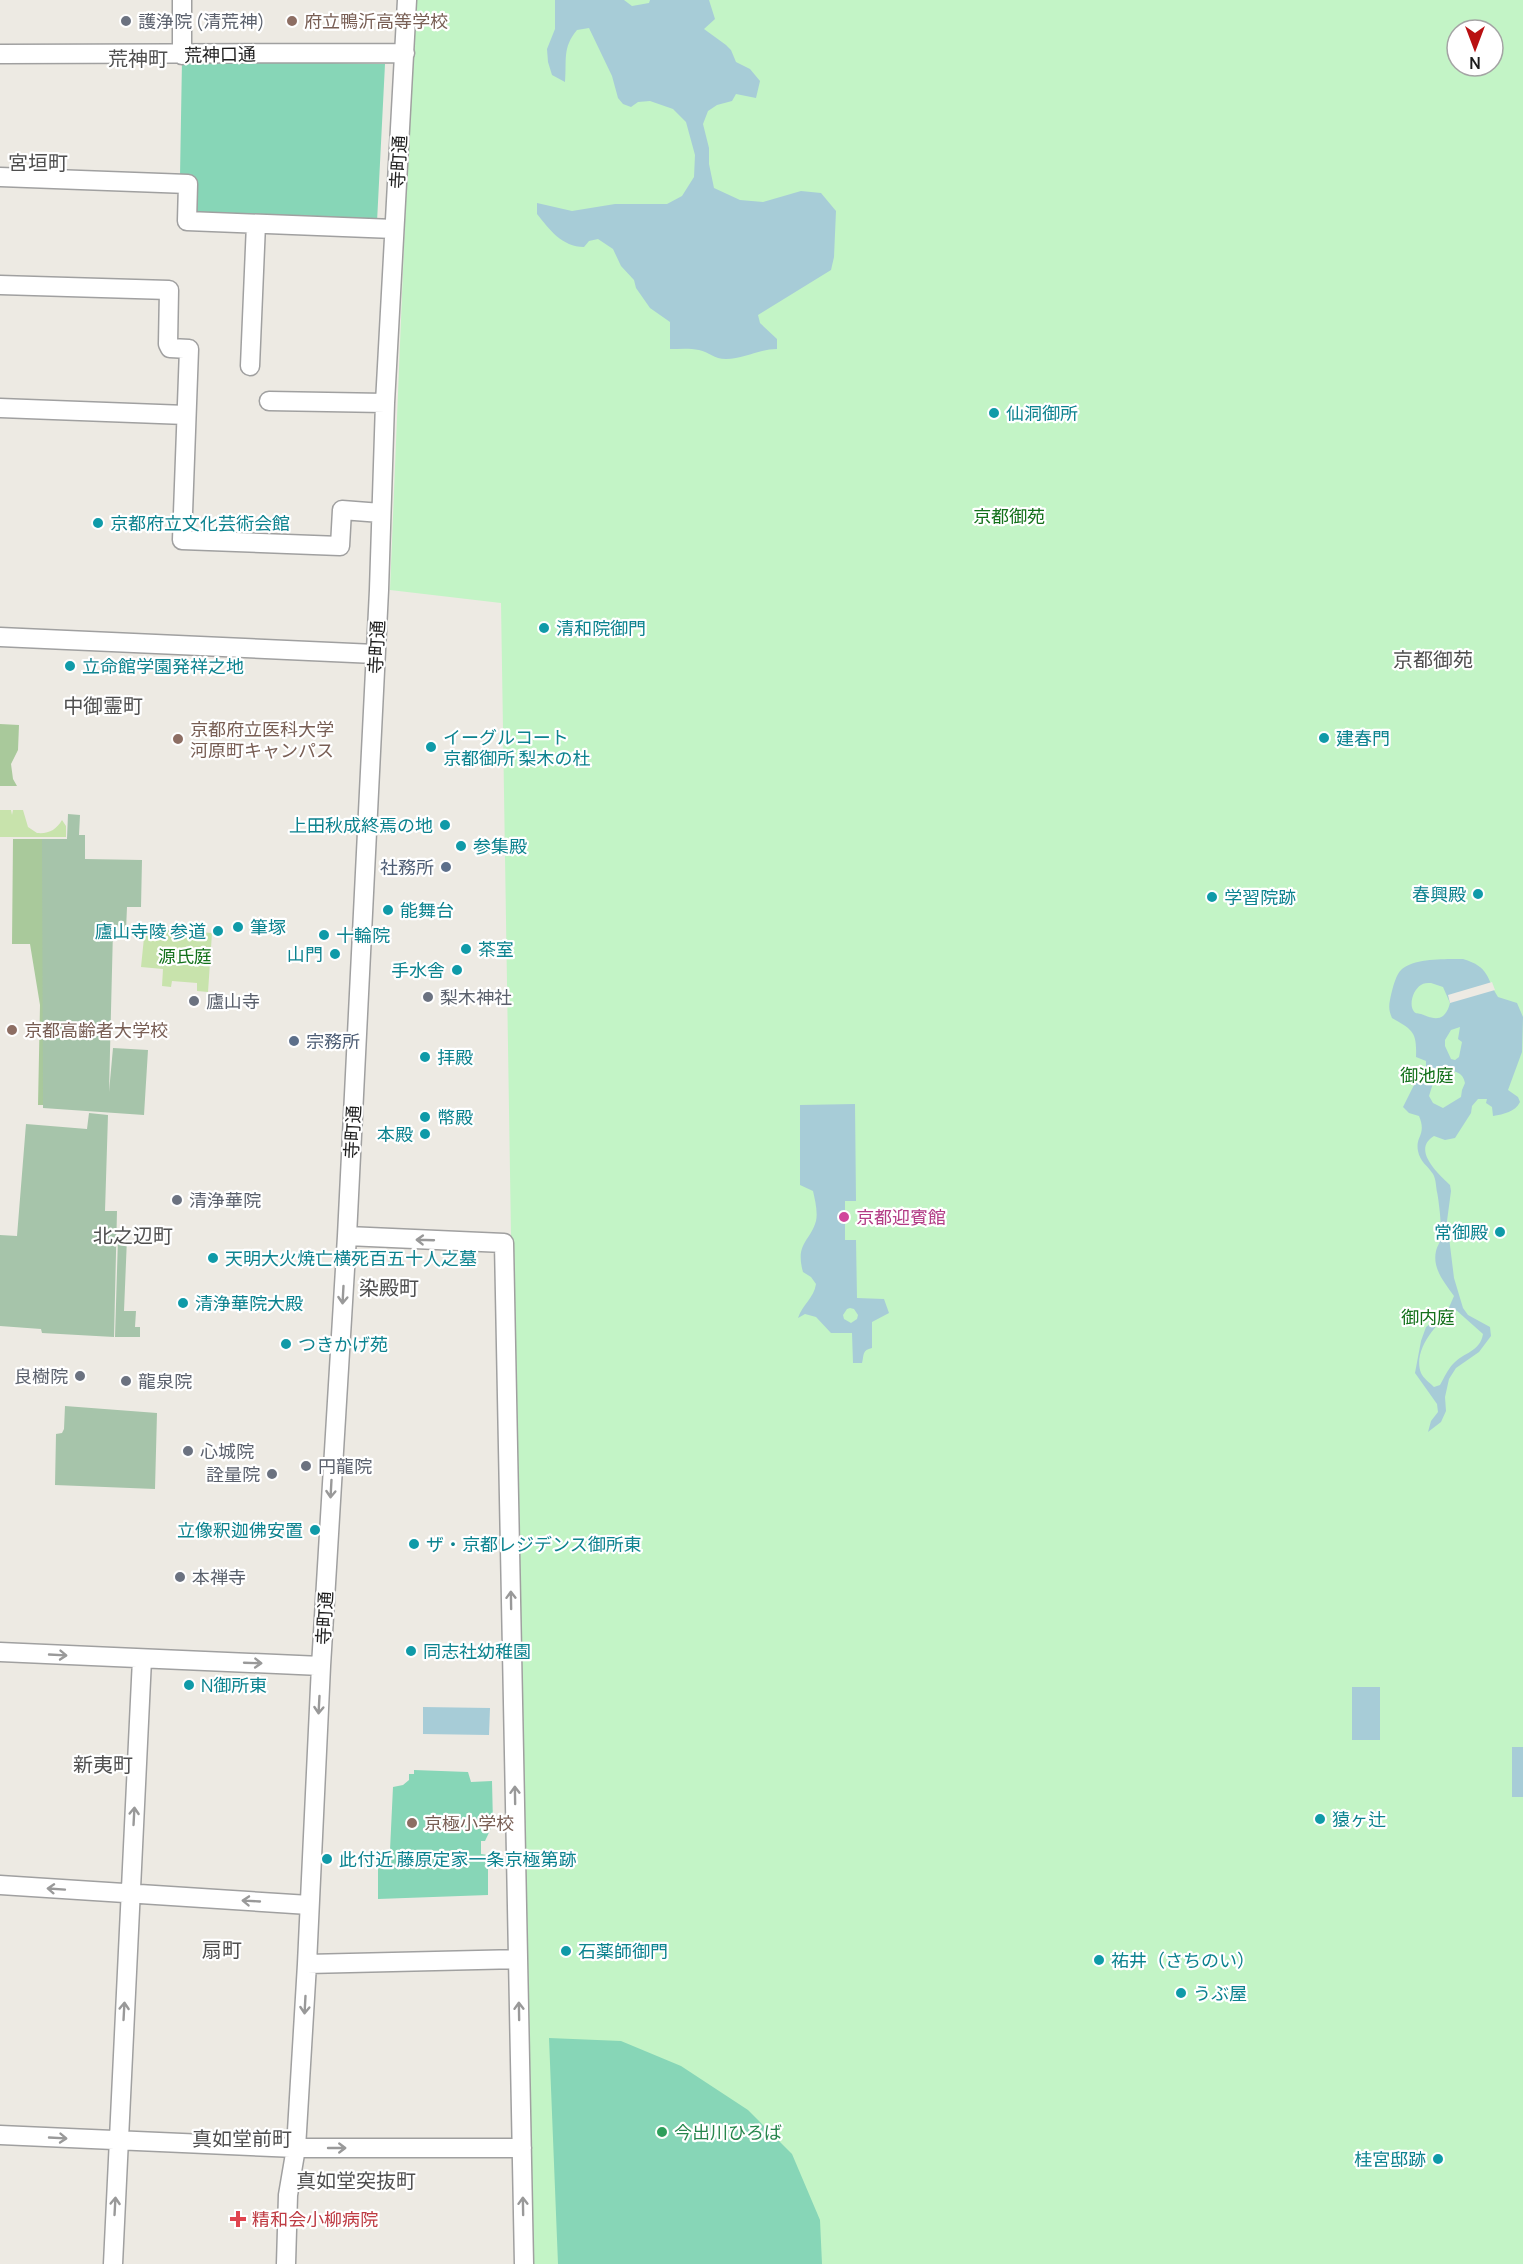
<svg xmlns="http://www.w3.org/2000/svg" width="1523" height="2264" font-family="Manrope,'Noto Sans JP',sans-serif">
<style>
.grass{fill:#c8e3ac}
.forest{fill:#a9c99b}
.cemetery{fill:#a6c4aa}
.park{fill:#c3f4c6;fill-rule:evenodd}
.pitch{fill:#87d6b7}
.water{fill:#a7ccd7;fill-rule:evenodd}
.pier{fill:#edeae3}
.lines{fill:none;stroke-linecap:round;stroke-linejoin:round}
.minor-casing{stroke:#a0a0a0;stroke-width:21}
.minor{stroke:#fff;stroke-width:18}
.oneway{stroke:#999}
.worship-dot{fill:#6b7280;stroke:#fff;stroke-width:2}
.education-dot{fill:#8d6e63;stroke:#fff;stroke-width:2}
.culture-dot{fill:#0f9aa8;stroke:#fff;stroke-width:2}
.service-dot{fill:#5c6f8a;stroke:#fff;stroke-width:2}
.hotel-dot{fill:#d1479c;stroke:#fff;stroke-width:2}
.leisure-dot{fill:#2e9e5b;stroke:#fff;stroke-width:2}
.health-dot{fill:#e0444e;stroke:#fff;stroke-width:2}
.labels{text-anchor:middle;dominant-baseline:central;stroke-width:4.5;stroke-linejoin:round;paint-order:stroke}
.worship-label{font-size:18px;fill:#5b616d;stroke:#fff;text-anchor:start}
.education-label{font-size:18px;fill:#785e54;stroke:#fff;text-anchor:start}
.street-label{font-size:18px;fill:#1c1c1c;stroke:#fff}
.culture-label{font-size:18px;fill:#0d838f;stroke:#fff;text-anchor:start}
.park-label{font-size:18px;fill:#14711b;stroke:#fff}
.service-label{font-size:18px;fill:#4e5e75;stroke:#fff;text-anchor:end}
.hotel-label{font-size:18px;fill:#b23c85;stroke:#fff;text-anchor:start}
.leisure-label{font-size:18px;fill:#27864d;stroke:#fff;text-anchor:start}
.health-label{font-size:18px;fill:#be3a42;stroke:#fff;text-anchor:start}
.neighbourhood-label{font-size:20px;fill:#4f4f4f;stroke:#fff}
</style>
<rect width="100%" height="100%" fill="#edeae3"/>
<!-- grass -->
<path class="grass" d="M 0,810 L 11,810 L 12,815 L 13,810 L 23,810 L 28,827 L 37,833 C 49,834 56,830 62,820 L 66,826 L 66,837 L 0,837 Z
M 145,928 L 212,933 L 208,992 L 197,991 L 197,983 L 172,981 L 171,987 L 162,986 L 163,969 L 141,967 Z"/>
<!-- forest -->
<path class="forest" d="M 0,724 L 19,725 L 18,750 L 11,764 L 13,779 L 17,786 L 0,786 Z
M 13,839 L 66,839 L 48,1105 L 38,1105 L 40,1005 L 30,944 L 12,944 Z"/>
<!-- cemetery -->
<path class="cemetery" d="M 68,814 L 80,815 L 79,835 L 85,835 L 85,859 L 142,860 L 141,907 L 127,907 L 126,930 L 113,930 L 109,1092 L 113,1048 L 148,1050 L 144,1115 L 43,1108 L 42,839 L 67,839 Z
M 89,1113 L 108,1115 L 105,1211 L 117,1211 L 114,1337 L 42,1333 L 41,1329 L 0,1326 L 0,1235 L 17,1236 L 26,1124 L 87,1129 Z
M 118,1238 L 127,1238 L 124,1311 L 136,1311 L 135,1327 L 140,1327 L 140,1337 L 115,1337 Z
M 65,1406 L 157,1413 L 155,1489 L 55,1485 L 56,1434 L 62,1433 L 64,1429 Z"/>
<!-- park -->
<path class="park" d="M 414,0 L 1523,0 L 1523,2264 L 533,2264 L 511,1236 L 501,603 L 390,590 ZM 1457,30 L 1493,30 L 1493,66 L 1457,66 Z"/>
<!-- pitch -->
<path class="pitch" d="M 182,60 L 385,64 L 377,222 L 195,216 L 196,177 L 180,176 Z
M 414,1770 L 468,1772 L 471,1782 L 492,1781 L 493,1824 L 485,1841 L 481,1841 L 481,1854 L 488,1855 L 488,1895 L 378,1899 L 378,1865 L 390,1850 L 393,1787 L 403,1785 L 409,1780 L 409,1774 L 414,1774 Z
M 549,2038 L 621,2041 L 681,2066 L 748,2110 L 792,2154 L 820,2220 L 822,2264 L 558,2264 Z"/>
<!-- water -->
<path class="water" d="M 555,0 L 624,0 L 632,6 L 649,3 L 650,0 L 709,0 L 715,19 L 704,29 L 726,45 L 731,50 L 736,62 L 750,69 L 760,81 L 756,98 L 736,94 L 732,101 L 717,105 L 708,111 L 703,124 L 709,148 L 709,164 L 714,188 L 740,200 L 763,202 L 801,191 L 821,193 L 836,211 L 834,257 L 831,270 L 758,315 L 760,323 L 777,339 L 777,349 C 759,349 744,359 726,359 C 714,359 709,352 699,350 C 690,348 679,349 670,349 L 670,322 L 650,308 L 636,288 L 634,280 L 621,266 L 613,249 L 598,239 L 589,241 L 584,247 C 562,247 549,229 537,214 L 537,203 L 572,211 L 615,204 L 667,204 L 682,196 L 694,177 L 695,155 L 686,122 L 673,109 L 650,101 L 638,102 L 631,107 L 623,104 L 618,98 L 612,76 L 589,28 L 577,30 C 562,48 567,60 565,82 L 552,75 L 548,62 L 547,49 L 555,29 Z
M 1463,959 C 1490,967 1486,978 1498,997 L 1517,1003 L 1523,1017 L 1522,1052 L 1508,1090 L 1518,1097 L 1520,1102 C 1515,1112 1504,1114 1493,1116 L 1492,1107 L 1486,1103 L 1487,1099 L 1478,1099 L 1472,1106 L 1471,1113 L 1455,1138 L 1445,1140 L 1434,1136 C 1411,1150 1439,1174 1450,1185 L 1451,1191 L 1447,1221 L 1454,1278 L 1463,1308 L 1468,1315 L 1490,1327 L 1491,1336 L 1479,1352 L 1456,1368 L 1449,1379 L 1445,1397 L 1446,1411 L 1441,1422 L 1428,1432 L 1431,1421 L 1438,1412 L 1437,1404 L 1415,1373 L 1421,1341 L 1426,1327 L 1447,1312 L 1454,1296 C 1445,1283 1432,1269 1436,1251 C 1437,1246 1440,1243 1441,1238 C 1442,1229 1439,1201 1437,1192 C 1436,1187 1436,1179 1433,1174 C 1428,1166 1420,1162 1418,1151 C 1415,1136 1427,1135 1419,1116 L 1409,1113 L 1403,1107 L 1416,1081 L 1426,1071 L 1426,1061 L 1416,1057 C 1417,1032 1413,1030 1392,1018 C 1388,1009 1389,1004 1391,995 C 1393,987 1396,974 1402,969 C 1415,958 1447,959 1463,959 ZM 1431,983 L 1443,987 L 1450,1003 C 1445,1022 1435,1020 1421,1014 C 1417,1013 1415,1014 1413,1010 C 1409,1002 1414,989 1421,985 C 1424,983 1427,983 1431,983 ZM 1460,1027 L 1458,1039 L 1462,1042 L 1459,1057 L 1455,1060 L 1451,1059 L 1445,1046 L 1445,1040 L 1451,1030 ZM 1443,1070 C 1454,1070 1463,1072 1465,1083 L 1462,1090 L 1461,1097 L 1443,1108 L 1433,1103 L 1429,1096 L 1436,1074 ZM 1456,1310 L 1483,1334 C 1480,1352 1464,1352 1453,1364 C 1448,1369 1444,1378 1440,1385 L 1434,1387 C 1430,1383 1423,1378 1421,1373 C 1412,1350 1438,1320 1456,1310 Z
M 855,1104 L 856,1201 L 845,1201 L 845,1240 L 856,1240 L 857,1298 L 884,1299 L 889,1313 L 872,1322 L 872,1348 C 862,1350 864,1355 862,1363 L 853,1363 L 852,1333 L 831,1333 L 816,1317 L 805,1314 L 798,1318 C 802,1305 814,1298 816,1284 L 811,1277 L 803,1272 C 795,1243 810,1242 816,1221 C 818,1212 815,1200 813,1191 L 800,1185 L 800,1105 ZM 850,1308 L 854,1309 L 858,1315 L 857,1319 L 851,1323 L 844,1319 L 843,1315 L 847,1309 Z
M 1352,1687 L 1380,1687 L 1380,1740 L 1352,1740 Z
M 423,1707 L 490,1708 L 489,1735 L 423,1734 Z
M 1512,1747 L 1523,1747 L 1523,1797 L 1512,1797 Z"/>
<!-- pier -->
<path class="pier" d="M 1492,982 L 1495,990 L 1450,1003 L 1448,995 Z"/>
<g class="lines">
<defs>
<path id="minor" d="M 182,0 L 182,55
M 0,54 L 405,53
M 0,177 L 188,184 L 187,221 L 394,229
M 0,285 L 169,290 L 168,344 L 170,348 L 189,349 L 182,540 L 340,546 L 342,510 L 381,513
M 250,366 L 256,224
M 269,401 L 385,403
M 0,408 L 186,415
M 0,637 L 375,654
M 347,1236 L 504,1243 L 524,2264
M 0,1652 L 321,1666
M 0,1885 L 309,1905
M 307,1964 L 518,1959
M 0,2135 L 296,2148 L 522,2148
M 113,2264 L 142,1659
M 286,2264 L 288,2195 L 296,2148 L 307,1964 L 321,1666 L 347,1236 L 379,590 L 385,403 L 407,0"/>
</defs>
<!-- minor casing -->
<use href="#minor" class="minor-casing"/>
<!-- minor -->
<use href="#minor" class="minor"/>
</g>
<!-- one-way arrows -->
<defs><path id="oneway-shaft" d="M-6 0H5M1.5-3L5.5 0L1.5 3" fill="none" stroke-width="1.6" stroke-linecap="round" stroke-linejoin="round" transform="scale(1.5)"/></defs>
<g class="oneway">
<use href="#oneway-shaft" transform="translate(425 1240) rotate(-178)"/>
<use href="#oneway-shaft" transform="translate(343 1295) rotate(93)"/>
<use href="#oneway-shaft" transform="translate(331 1489) rotate(93)"/>
<use href="#oneway-shaft" transform="translate(511 1600) rotate(-91)"/>
<use href="#oneway-shaft" transform="translate(58 1655) rotate(3)"/>
<use href="#oneway-shaft" transform="translate(253 1663) rotate(2)"/>
<use href="#oneway-shaft" transform="translate(319 1705) rotate(93)"/>
<use href="#oneway-shaft" transform="translate(515 1795) rotate(-91)"/>
<use href="#oneway-shaft" transform="translate(134 1816) rotate(-87)"/>
<use href="#oneway-shaft" transform="translate(56 1889) rotate(-176)"/>
<use href="#oneway-shaft" transform="translate(251 1901) rotate(-177)"/>
<use href="#oneway-shaft" transform="translate(305 2005) rotate(93)"/>
<use href="#oneway-shaft" transform="translate(124 2011) rotate(-87)"/>
<use href="#oneway-shaft" transform="translate(519 2011) rotate(-91)"/>
<use href="#oneway-shaft" transform="translate(58 2138) rotate(3)"/>
<use href="#oneway-shaft" transform="translate(337 2148)"/>
<use href="#oneway-shaft" transform="translate(115 2206) rotate(-87)"/>
<use href="#oneway-shaft" transform="translate(523 2206) rotate(-91)"/>
</g>
<!-- markers -->
<g class="worship-dot">
<circle cx="126" cy="21" r="6"/>
<circle cx="428" cy="997" r="6"/>
<circle cx="194" cy="1001" r="6"/>
<circle cx="177" cy="1200" r="6"/>
<circle cx="80" cy="1376" r="6"/>
<circle cx="126" cy="1381" r="6"/>
<circle cx="188" cy="1451" r="6"/>
<circle cx="306" cy="1466" r="6"/>
<circle cx="272" cy="1474" r="6"/>
<circle cx="180" cy="1577" r="6"/>
</g>
<g class="education-dot">
<circle cx="292" cy="21" r="6"/>
<circle cx="178" cy="739" r="6"/>
<circle cx="12" cy="1030" r="6"/>
<circle cx="412" cy="1823" r="6"/>
</g>
<g class="culture-dot">
<circle cx="994" cy="413" r="6"/>
<circle cx="98" cy="523" r="6"/>
<circle cx="544" cy="628" r="6"/>
<circle cx="70" cy="666" r="6"/>
<circle cx="1324" cy="738" r="6"/>
<circle cx="431" cy="747" r="6"/>
<circle cx="445" cy="825" r="6"/>
<circle cx="461" cy="846" r="6"/>
<circle cx="1478" cy="894" r="6"/>
<circle cx="1212" cy="897" r="6"/>
<circle cx="388" cy="910" r="6"/>
<circle cx="238" cy="927" r="6"/>
<circle cx="218" cy="931" r="6"/>
<circle cx="324" cy="935" r="6"/>
<circle cx="466" cy="949" r="6"/>
<circle cx="335" cy="954" r="6"/>
<circle cx="457" cy="970" r="6"/>
<circle cx="425" cy="1057" r="6"/>
<circle cx="425" cy="1117" r="6"/>
<circle cx="425" cy="1134" r="6"/>
<circle cx="1500" cy="1232" r="6"/>
<circle cx="213" cy="1258" r="6"/>
<circle cx="183" cy="1303" r="6"/>
<circle cx="286" cy="1344" r="6"/>
<circle cx="315" cy="1530" r="6"/>
<circle cx="414" cy="1544" r="6"/>
<circle cx="411" cy="1651" r="6"/>
<circle cx="189" cy="1685" r="6"/>
<circle cx="1320" cy="1819" r="6"/>
<circle cx="327" cy="1859" r="6"/>
<circle cx="566" cy="1951" r="6"/>
<circle cx="1099" cy="1960" r="6"/>
<circle cx="1181" cy="1993" r="6"/>
<circle cx="1438" cy="2159" r="6"/>
</g>
<g class="service-dot">
<circle cx="446" cy="867" r="6"/>
<circle cx="294" cy="1041" r="6"/>
</g>
<circle class="hotel-dot" cx="844" cy="1217" r="6"/>
<circle class="leisure-dot" cx="662" cy="2132" r="6"/>
<path class="health-dot" d="M235 2210h6v6h6v6h-6v6h-6v-6h-6v-6h6z"/>
<g class="labels">
<!-- worship labels -->
<g class="worship-label">
<text x="138" y="21">護浄院 (清荒神)</text>
<text x="440" y="997">梨木神社</text>
<text x="206" y="1001">廬山寺</text>
<text x="189" y="1200">清浄華院</text>
<text x="68" y="1376" text-anchor="end">良樹院</text>
<text x="138" y="1381">龍泉院</text>
<text x="200" y="1451">心城院</text>
<text x="318" y="1466">円龍院</text>
<text x="260" y="1474" text-anchor="end">詮量院</text>
<text x="192" y="1577">本禅寺</text>
</g>
<!-- education labels -->
<g class="education-label">
<text x="304" y="21">府立鴨沂高等学校</text>
<text x="190" y="729">京都府立医科大学<tspan x="190" dy="21">河原町キャンパス</tspan></text>
<text x="24" y="1030">京都高齢者大学校</text>
<text x="424" y="1823">京極小学校</text>
</g>
<!-- street labels -->
<g class="street-label">
<text transform="translate(220 54) rotate(-1)">荒神口通</text>
<text transform="translate(398 162) rotate(-87)">寺町通</text>
<text transform="translate(376 647) rotate(-87)">寺町通</text>
<text transform="translate(352 1132) rotate(-87)">寺町通</text>
<text transform="translate(324 1618) rotate(-87)">寺町通</text>
</g>
<!-- culture labels -->
<g class="culture-label">
<text x="1006" y="413">仙洞御所</text>
<text x="110" y="523">京都府立文化芸術会館</text>
<text x="556" y="628">清和院御門</text>
<text x="82" y="666">立命館学園発祥之地</text>
<text x="443" y="737">イーグルコート<tspan x="443" dy="21">京都御所 梨木の杜</tspan></text>
<text x="1336" y="738">建春門</text>
<text x="433" y="825" text-anchor="end">上田秋成終焉の地</text>
<text x="473" y="846">参集殿</text>
<text x="1466" y="894" text-anchor="end">春興殿</text>
<text x="1224" y="897">学習院跡</text>
<text x="400" y="910">能舞台</text>
<text x="250" y="927">筆塚</text>
<text x="206" y="931" text-anchor="end">廬山寺陵 参道</text>
<text x="336" y="935">十輪院</text>
<text x="478" y="949">茶室</text>
<text x="323" y="954" text-anchor="end">山門</text>
<text x="445" y="970" text-anchor="end">手水舎</text>
<text x="437" y="1057">拝殿</text>
<text x="437" y="1117">幣殿</text>
<text x="413" y="1134" text-anchor="end">本殿</text>
<text x="1488" y="1232" text-anchor="end">常御殿</text>
<text x="225" y="1258">天明大火焼亡横死百五十人之墓</text>
<text x="195" y="1303">清浄華院大殿</text>
<text x="298" y="1344">つきかげ苑</text>
<text x="303" y="1530" text-anchor="end">立像釈迦佛安置</text>
<text x="426" y="1544">ザ・京都レジデンス御所東</text>
<text x="423" y="1651">同志社幼稚園</text>
<text x="201" y="1685">N御所東</text>
<text x="1332" y="1819">猿ヶ辻</text>
<text x="339" y="1859">此付近 藤原定家一条京極第跡</text>
<text x="578" y="1951">石薬師御門</text>
<text x="1111" y="1960">祐井（さちのい）</text>
<text x="1193" y="1993">うぶ屋</text>
<text x="1426" y="2159" text-anchor="end">桂宮邸跡</text>
</g>
<!-- park labels -->
<g class="park-label">
<text x="1009" y="516">京都御苑</text>
<text x="185" y="956">源氏庭</text>
<text x="1427" y="1075">御池庭</text>
<text x="1428" y="1317">御内庭</text>
</g>
<!-- service labels -->
<g class="service-label">
<text x="434" y="867">社務所</text>
<text x="306" y="1041" text-anchor="start">宗務所</text>
</g>
<!-- hotel labels -->
<g class="hotel-label">
<text x="856" y="1217">京都迎賓館</text>
</g>
<!-- leisure labels -->
<g class="leisure-label">
<text x="674" y="2132">今出川ひろば</text>
</g>
<!-- health labels -->
<g class="health-label">
<text x="252" y="2219">精和会小柳病院</text>
</g>
<!-- neighbourhood labels -->
<g class="neighbourhood-label">
<text x="138" y="58">荒神町</text>
<text x="38" y="162">宮垣町</text>
<text x="1433" y="659">京都御苑</text>
<text x="103" y="705">中御霊町</text>
<text x="133" y="1235">北之辺町</text>
<text x="389" y="1287">染殿町</text>
<text x="103" y="1764">新夷町</text>
<text x="222" y="1949">扇町</text>
<text x="242" y="2138">真如堂前町</text>
<text x="356" y="2180">真如堂突抜町</text>
</g>
</g>
<!-- north arrow -->
<g transform="translate(1475 48) rotate(180)"><circle r="28" fill="#ffffff" stroke="#a4a4a4" stroke-width="1.5"/>
<path d="M0-4.5L10 22L0 15L-10 22Z" fill="#b91011"/>
<text y="-9" font-size="16" font-weight="bold" text-anchor="middle" fill="#1c1c1c">N</text>
</g>
</svg>
